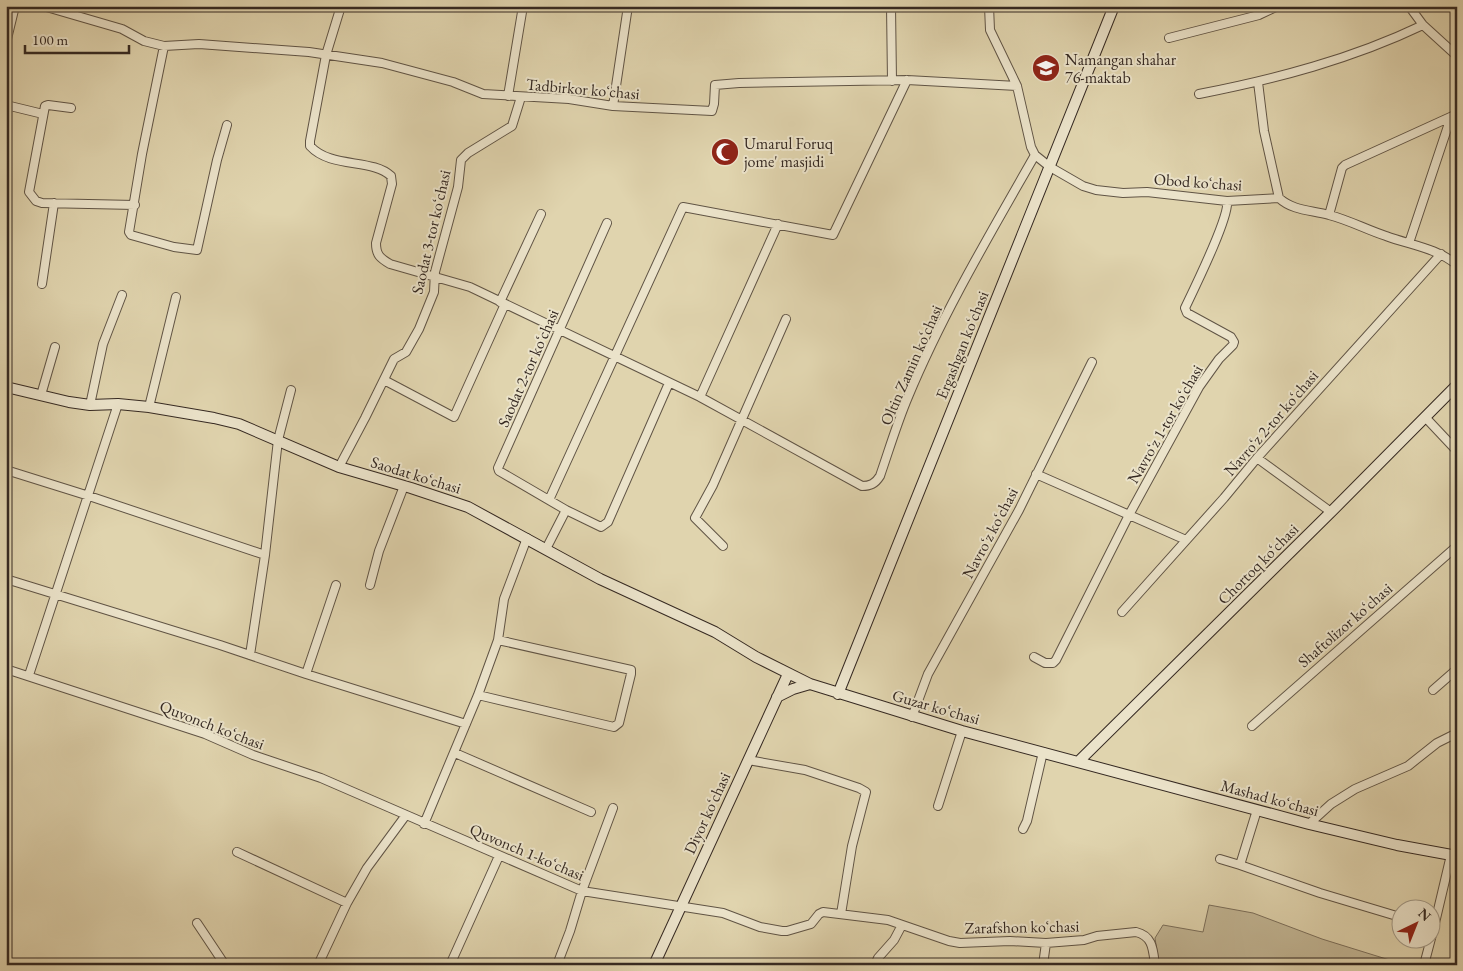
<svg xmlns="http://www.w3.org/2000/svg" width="1463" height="971" font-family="'EB Garamond',serif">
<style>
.green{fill:#c3b796;stroke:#7c705c}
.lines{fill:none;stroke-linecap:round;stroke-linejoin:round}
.street-casing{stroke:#605445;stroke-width:10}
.secondary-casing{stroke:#352922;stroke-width:12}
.street{stroke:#ebe3ca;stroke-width:8}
.secondary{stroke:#ebe3ca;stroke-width:10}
.labels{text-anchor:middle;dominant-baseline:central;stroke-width:4;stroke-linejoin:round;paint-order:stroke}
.poi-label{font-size:16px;fill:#352922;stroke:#ebe3ca;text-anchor:start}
.street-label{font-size:16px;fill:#352922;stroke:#ebe3ca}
</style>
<rect width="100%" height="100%" fill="#e0d4ae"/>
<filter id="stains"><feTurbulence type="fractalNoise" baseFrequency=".004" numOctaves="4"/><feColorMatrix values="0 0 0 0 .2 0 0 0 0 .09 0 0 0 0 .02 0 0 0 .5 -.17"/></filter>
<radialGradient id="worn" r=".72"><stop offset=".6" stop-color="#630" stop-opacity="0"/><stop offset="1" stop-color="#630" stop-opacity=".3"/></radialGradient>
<!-- green -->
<path class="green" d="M 1209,905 L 1253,913 L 1322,939 L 1396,962 L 1395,965 L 1159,965 L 1155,938 L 1163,925 L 1203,932 Z"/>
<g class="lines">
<defs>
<path id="street" d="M 43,6 L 122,29 L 144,41 L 164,46 L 199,44 L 309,52 L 382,63 L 453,82 L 483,94 L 569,99 L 613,106 L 712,111 L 714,104 L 715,85 L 739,83 L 907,80 L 1017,86 L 1031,147 L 1035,155 L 1050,167 L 1083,186 L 1096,190 L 1123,193 L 1147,192 L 1227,201 L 1279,198 C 1293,211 1312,210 1329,215 C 1349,220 1367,230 1386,236 C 1410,245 1437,248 1457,265
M 341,6 L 326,55 L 310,141 L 310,146 C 331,169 372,158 391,176 L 392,184 L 376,243 C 376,255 380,258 390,264 L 470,287 L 700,397 L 862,486 C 870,486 875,484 880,476 C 889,450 897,423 908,397 C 943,313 990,234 1035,155
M 891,6 L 892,81
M 989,6 L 990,30 L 1017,86
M 1409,6 L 1423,25 L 1457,56
M 1169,38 L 1259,15 L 1278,6
M 6,43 L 15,6
M 164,46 L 142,154 L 129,232 L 131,235 L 174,247 L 197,250 L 217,160 L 227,125
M 1258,82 L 1264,131 L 1279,198
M 1199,94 C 1276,79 1352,59 1423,25
M 508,96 L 523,6
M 6,105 L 43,114
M 613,106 L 628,6
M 71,108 L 48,105 L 45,106 L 29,192 L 36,201 L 42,203 L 135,205
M 1329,215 L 1342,168 L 1345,165 L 1457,114
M 607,223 L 498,468 L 499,471 L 566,510 L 601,527 L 608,522 L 669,383
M 1409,243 L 1451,117
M 42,284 L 54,203
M 500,302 L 541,214
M 384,380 L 454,417 L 505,304
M 41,395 L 55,347
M 700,397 L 778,224
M 90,405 L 103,344 L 122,295
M 149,407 L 176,297
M 1425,417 L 1457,451
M 1257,458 L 1331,512
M 339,467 L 365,418 L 394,359 L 406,352 L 419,329 L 434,292 L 435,272 L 458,187 L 461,160 L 468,153 L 512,126 L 521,97
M 6,470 L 89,496 L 265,555
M 1036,474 L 1186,540
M 549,500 L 683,207 L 833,235 L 907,80
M 723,546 L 695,518 L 713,485 L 786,319
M 546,549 L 566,510
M 6,579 L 220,645 L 306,674 L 466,724
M 370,585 L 379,551 L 404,486
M 1122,612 L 1224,498 L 1257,458 L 1441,254
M 250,655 L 265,555 L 278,440 L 291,390
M 1034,657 L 1045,663 L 1053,663 L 1056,660 L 1129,515 L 1199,387 L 1219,359 L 1233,345 L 1234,342 L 1231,337 L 1187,313 L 1185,308 C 1194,289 1230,216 1227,201
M 6,669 L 205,734 L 253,755 L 321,778 L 582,891 L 723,913 L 760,927 L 782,931 L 787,931 L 811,924 L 819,914 L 823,912 L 888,920 L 949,941 L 960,943 L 1010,941 L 1046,943 L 1084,940 L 1097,936 L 1136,932 C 1153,936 1153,950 1155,965
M 306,674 L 336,585
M 29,675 L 118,404
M 1433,690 L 1457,669
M 478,695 L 614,727 L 619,723 L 631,674 L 631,670 L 498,640
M 912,717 L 928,674 L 1019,510 L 1092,362
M 1252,726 L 1457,546
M 455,753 L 591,812
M 748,760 L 805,770 L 859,788 L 866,792 L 852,846 L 841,914
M 938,806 L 962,731
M 1257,810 L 1240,865 L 1320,893 L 1400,917
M 424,824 L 478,695 L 498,640 L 504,599 L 527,538
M 1309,824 L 1331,804 L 1355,789 L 1408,766 L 1437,743 L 1457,733
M 1023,829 L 1027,821 L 1043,752
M 237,852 L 347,903
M 1220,859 L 1240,865
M 197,923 L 225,965
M 1430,926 L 1434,927 L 1451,855
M 318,965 L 347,903 L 367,868 L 406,815
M 450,965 L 499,856
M 557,965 L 570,931 L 582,891 L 613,808
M 875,965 L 878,958 L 894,940 L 902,925
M 1043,965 L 1046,943
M 1424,965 L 1434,927"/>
<path id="secondary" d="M 6,387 L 69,402 L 90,405 L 118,404 L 149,407 L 214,418 L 239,424 L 339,467 L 411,488 L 468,507 L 600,579 L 715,632 L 756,657 L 810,684 L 962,731 L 1309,824 L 1397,845 L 1457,856
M 838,694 L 1114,6
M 777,697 L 793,689 L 810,684
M 1078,762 L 1331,512 L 1457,385
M 654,965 L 788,674"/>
</defs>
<!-- street casing -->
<use href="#street" class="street-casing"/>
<!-- secondary casing -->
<use href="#secondary" class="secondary-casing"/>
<!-- street -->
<use href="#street" class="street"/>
<!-- secondary -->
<use href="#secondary" class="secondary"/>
</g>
<!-- icons -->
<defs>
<symbol id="school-disc" viewBox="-11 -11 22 22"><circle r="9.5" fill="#8f2418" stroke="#ebe3ca"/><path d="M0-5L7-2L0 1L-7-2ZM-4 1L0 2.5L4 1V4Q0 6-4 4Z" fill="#fff"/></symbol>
<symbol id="mosque-disc" viewBox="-11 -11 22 22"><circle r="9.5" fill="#8f2418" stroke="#ebe3ca"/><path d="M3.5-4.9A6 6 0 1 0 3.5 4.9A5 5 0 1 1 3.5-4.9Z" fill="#fff"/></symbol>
</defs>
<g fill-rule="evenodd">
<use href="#school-disc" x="1030" y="52" width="32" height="32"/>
<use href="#mosque-disc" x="709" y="136" width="32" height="32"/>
</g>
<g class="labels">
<!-- poi labels -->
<g class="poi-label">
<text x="1065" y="59">Namangan shahar<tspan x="1065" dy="18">76-maktab</tspan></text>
<text x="744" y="143">Umarul Foruq<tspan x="744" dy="18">jome' masjidi</tspan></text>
</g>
<!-- street labels -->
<g class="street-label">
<text transform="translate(583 89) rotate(5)">Tadbirkor koʻchasi</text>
<text transform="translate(1198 182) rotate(4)">Obod koʻchasi</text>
<text transform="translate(431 232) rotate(-77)">Saodat 3-tor koʻchasi</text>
<text transform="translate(962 345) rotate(-68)">Ergashgan koʻchasi</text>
<text transform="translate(911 365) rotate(-66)">Oltin Zamin koʻchasi</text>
<text transform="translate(528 368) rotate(-66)">Saodat 2-tor koʻchasi</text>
<text transform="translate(1271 423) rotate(-49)">Navroʻz 2-tor koʻchasi</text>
<text transform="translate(1165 424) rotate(-60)">Navroʻz 1-tor koʻchasi</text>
<text transform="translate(416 475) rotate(17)">Saodat koʻchasi</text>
<text transform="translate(990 533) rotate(-62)">Navroʻz koʻchasi</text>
<text transform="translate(1258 564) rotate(-45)">Chortoq koʻchasi</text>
<text transform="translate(1345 625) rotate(-41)">Shaftolizor koʻchasi</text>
<text transform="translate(936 707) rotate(16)">Guzar koʻchasi</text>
<text transform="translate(212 725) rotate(21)">Quvonch koʻchasi</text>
<text transform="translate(1270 798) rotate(15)">Mashad koʻchasi</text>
<text transform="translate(707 813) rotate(-65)">Diyor koʻchasi</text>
<text transform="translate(527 852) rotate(23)">Quvonch 1-koʻchasi</text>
<text transform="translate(1022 927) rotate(-1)">Zarafshon koʻchasi</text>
</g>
</g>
<!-- margin -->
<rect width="1463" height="971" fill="none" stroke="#e0d4ae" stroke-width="25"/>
<rect x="8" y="8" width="1448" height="956" fill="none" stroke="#352922" stroke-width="2.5"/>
<rect x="12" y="12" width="1438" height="946" fill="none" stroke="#352922"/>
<!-- north arrow -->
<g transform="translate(1416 924) rotate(43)"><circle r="24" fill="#ebe3ca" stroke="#a29987"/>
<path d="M0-4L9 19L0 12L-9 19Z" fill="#8f2418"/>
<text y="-8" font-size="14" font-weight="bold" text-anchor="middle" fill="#352922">N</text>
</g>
<!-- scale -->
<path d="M25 45v8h104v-8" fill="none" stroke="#352922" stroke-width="2.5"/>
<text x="32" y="45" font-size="15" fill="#352922" stroke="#ebe3ca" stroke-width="4" paint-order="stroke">100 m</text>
<rect width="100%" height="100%" filter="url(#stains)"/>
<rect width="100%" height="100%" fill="url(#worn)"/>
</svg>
